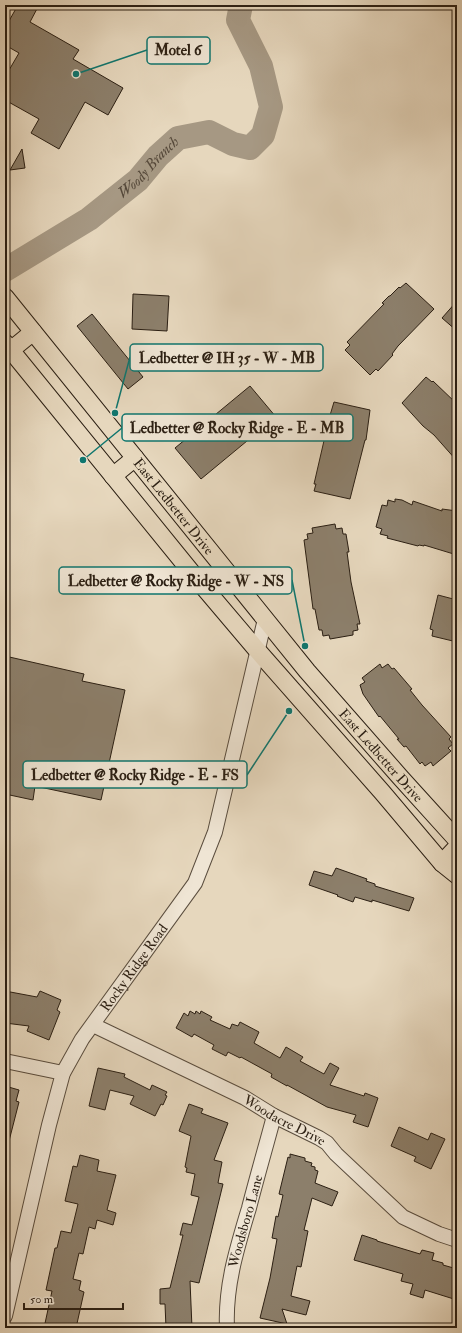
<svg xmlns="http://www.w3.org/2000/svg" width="462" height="1333" font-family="'IM FELL Double Pica',serif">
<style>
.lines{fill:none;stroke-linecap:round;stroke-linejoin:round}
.river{stroke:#a69883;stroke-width:24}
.building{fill:#8c7f6b;stroke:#2b1f13}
.minor-casing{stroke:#5a4d3e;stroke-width:16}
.major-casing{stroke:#2b1f13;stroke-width:19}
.minor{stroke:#efe5d4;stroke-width:14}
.major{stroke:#e6d7bd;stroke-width:17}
.labels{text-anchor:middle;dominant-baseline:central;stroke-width:3;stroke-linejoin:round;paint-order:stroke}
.street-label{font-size:14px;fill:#2b1f13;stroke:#efe5d4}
.water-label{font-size:15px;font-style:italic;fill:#56493a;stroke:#efe5d4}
.leader{fill:none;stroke:#0f766e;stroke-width:1.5}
.callout-dot{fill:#0f766e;stroke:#efe5d4;stroke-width:1.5}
.callout{fill:#efe5d4;stroke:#0f766e;stroke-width:1.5}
.callout-label{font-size:15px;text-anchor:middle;font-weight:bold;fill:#2b1f13}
</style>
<rect width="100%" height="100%" fill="#e6d7bd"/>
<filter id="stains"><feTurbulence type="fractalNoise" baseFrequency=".005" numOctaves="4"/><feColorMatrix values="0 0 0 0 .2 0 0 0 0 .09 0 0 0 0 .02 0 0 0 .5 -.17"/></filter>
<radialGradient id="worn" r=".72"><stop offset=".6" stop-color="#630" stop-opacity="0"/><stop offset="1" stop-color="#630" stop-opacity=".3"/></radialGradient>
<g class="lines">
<!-- river -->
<path class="river" id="s1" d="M 5,270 L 89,219 L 138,180 L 158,156 L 178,138 L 209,132 L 233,144 L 250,148 L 263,135 L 271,107 L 261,66 L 238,20 L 241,5"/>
</g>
<!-- building -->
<path class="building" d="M 18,5 L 39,5 L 30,22 L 79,50 L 73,59 L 123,88 L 108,115 L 85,102 L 59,149 L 31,133 L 39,119 L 5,100 L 5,77 L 19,53 L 5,45 L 5,28 Z
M 22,149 L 25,168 L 10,170 Z
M 406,283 L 434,309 L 398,346 L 392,354 L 393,355 L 378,371 L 376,369 L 370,375 L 345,350 L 350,345 L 347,342 L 384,304 L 382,303 L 389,296 L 390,296 L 399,287 L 400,288 Z
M 133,294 L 169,296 L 167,331 L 132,329 Z
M 457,301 L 457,331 L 442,318 Z
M 92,314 L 143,377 L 128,389 L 77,326 Z
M 426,377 L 432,382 L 433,381 L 457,404 L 457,461 L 434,435 L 423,426 L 402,403 Z
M 250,386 L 276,417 L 201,479 L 175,448 Z
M 334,402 L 370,410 L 366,440 L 365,440 L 350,499 L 314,491 L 316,484 L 314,484 L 326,432 L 324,432 L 326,422 L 328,422 Z
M 395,499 L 402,500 L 412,505 L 413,501 L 442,511 L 442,509 L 457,511 L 457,555 L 424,545 L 424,546 L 419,545 L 418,546 L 387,538 L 388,536 L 380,534 L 382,529 L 376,527 L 382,505 L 387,506 L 388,500 L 395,502 Z
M 335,524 L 336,529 L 342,528 L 343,534 L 346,534 L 349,552 L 347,552 L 351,582 L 360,624 L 357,624 L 358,630 L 353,631 L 353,635 L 330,639 L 329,635 L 323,636 L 322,630 L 319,630 L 315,609 L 313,609 L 304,540 L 308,539 L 307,534 L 313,533 L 312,528 Z
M 438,595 L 457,600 L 457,642 L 432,636 L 433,630 L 430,629 Z
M 5,656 L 84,674 L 82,681 L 125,690 L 101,800 L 35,786 L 33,800 L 5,794 Z
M 380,664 L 382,668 L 388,664 L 392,669 L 394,668 L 412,689 L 410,690 L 422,705 L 451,737 L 449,739 L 453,744 L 448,748 L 451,751 L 433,766 L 431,762 L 425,766 L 422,762 L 420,764 L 406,746 L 404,747 L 397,739 L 399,739 L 380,716 L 379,717 L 363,694 L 360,685 L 365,682 L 362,678 Z
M 336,868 L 367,879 L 366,881 L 375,884 L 375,886 L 414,898 L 409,911 L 372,900 L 372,902 L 355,897 L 353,902 L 337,896 L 338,895 L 309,885 L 314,871 L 332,876 Z
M 5,991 L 37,997 L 40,991 L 61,1000 L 57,1010 L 60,1012 L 49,1040 L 27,1031 L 29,1026 L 5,1023 Z
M 190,1011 L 195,1014 L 196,1011 L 200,1014 L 201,1011 L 212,1017 L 210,1020 L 230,1029 L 232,1024 L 238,1026 L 240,1022 L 259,1032 L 254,1043 L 280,1058 L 286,1047 L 303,1057 L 300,1061 L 324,1074 L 330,1063 L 339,1068 L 330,1085 L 364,1096 L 365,1093 L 378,1098 L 368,1127 L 353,1122 L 356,1115 L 327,1107 L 287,1085 L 287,1086 L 271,1077 L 272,1074 L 241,1057 L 240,1058 L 228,1052 L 226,1056 L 212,1049 L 214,1045 L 194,1034 L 192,1037 L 176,1028 L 184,1013 L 188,1016 Z
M 98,1068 L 125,1074 L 124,1077 L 150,1090 L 152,1085 L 167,1092 L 165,1095 L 167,1096 L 163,1105 L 161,1104 L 155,1116 L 130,1104 L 134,1096 L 110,1090 L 105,1110 L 89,1106 Z
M 5,1086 L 19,1090 L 16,1101 L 19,1102 L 9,1141 L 5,1141 Z
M 189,1104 L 203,1109 L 201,1113 L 228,1123 L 214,1160 L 222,1162 L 218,1183 L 223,1184 L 199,1283 L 190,1281 L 192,1328 L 166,1328 L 165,1304 L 160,1304 L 160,1289 L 170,1288 L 183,1235 L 180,1235 L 183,1223 L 192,1225 L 199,1197 L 191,1195 L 195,1174 L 186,1172 L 187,1168 L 185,1167 L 191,1136 L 179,1131 Z
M 399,1127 L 428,1140 L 431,1133 L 445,1139 L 431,1169 L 414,1161 L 416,1157 L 391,1146 Z
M 290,1154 L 305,1158 L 305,1161 L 312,1163 L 311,1166 L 315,1167 L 315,1170 L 318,1171 L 315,1183 L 338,1192 L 332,1206 L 312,1198 L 304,1230 L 308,1231 L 301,1267 L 297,1266 L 291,1296 L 310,1301 L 306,1315 L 282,1309 L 287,1324 L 260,1318 L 270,1278 L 277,1239 L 272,1238 L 276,1216 L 278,1217 L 283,1195 L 279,1194 L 288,1157 L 290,1158 Z
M 80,1155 L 99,1160 L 97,1171 L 116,1175 L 107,1210 L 116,1213 L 113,1225 L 97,1220 L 95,1229 L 89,1227 L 83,1254 L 79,1253 L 73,1279 L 81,1281 L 79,1290 L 84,1292 L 76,1328 L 44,1328 L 52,1291 L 46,1290 L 55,1248 L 57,1248 L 61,1231 L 71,1233 L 78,1204 L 65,1201 L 73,1166 L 77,1167 Z
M 362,1235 L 377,1240 L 377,1241 L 420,1254 L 422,1250 L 434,1253 L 432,1260 L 443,1263 L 443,1265 L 457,1269 L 457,1300 L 425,1290 L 423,1298 L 410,1294 L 413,1284 L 401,1281 L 403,1274 L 354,1260 Z"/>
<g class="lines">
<defs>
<g id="minor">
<path id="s2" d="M 93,1025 L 245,1098 L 274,1116 L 319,1138 L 327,1143 L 336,1154 L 403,1217 L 439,1234 L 457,1240"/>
<path d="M 5,1061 L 63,1073"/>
<path id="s3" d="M 5,1316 L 49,1125 L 63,1073 L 82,1039 L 195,883 L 215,832 L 265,619"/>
<path id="s4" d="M 227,1328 C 225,1286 237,1248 249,1208 C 257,1177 266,1146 274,1116"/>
</g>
<g id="major">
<path id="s5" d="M 5,297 L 307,671 L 400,777 L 457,840"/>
<path d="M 5,343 L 201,584 L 257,650 L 382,792 L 442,863 L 457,875"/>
<path d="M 11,350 L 33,332"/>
<path d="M 113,476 L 135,458"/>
<path d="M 442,863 L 457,847"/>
</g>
</defs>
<!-- minor casing -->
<use href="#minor" class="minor-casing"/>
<!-- major casing -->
<use href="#major" class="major-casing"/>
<!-- minor -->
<use href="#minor" class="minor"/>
<!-- major -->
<use href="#major" class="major"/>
</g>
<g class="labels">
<!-- street labels -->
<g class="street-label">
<text stroke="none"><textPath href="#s5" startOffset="269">East Ledbetter Drive</textPath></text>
<text stroke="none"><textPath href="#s5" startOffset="593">East Ledbetter Drive</textPath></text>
<text stroke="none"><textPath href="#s3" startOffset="377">Rocky Ridge Road</textPath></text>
<text stroke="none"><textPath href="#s2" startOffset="214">Woodacre Drive</textPath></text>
<text stroke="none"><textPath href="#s4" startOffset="109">Woodsboro Lane</textPath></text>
</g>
<!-- water labels -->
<g class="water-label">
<text stroke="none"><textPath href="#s1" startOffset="177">Woody Branch</textPath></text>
</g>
</g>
<!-- callouts -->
<path class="leader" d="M76 74L147 50M115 413L130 357M83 460L122 428M305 646L292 580M289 711L247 775"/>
<g class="callout-dot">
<circle cx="76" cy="74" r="4"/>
<circle cx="115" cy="413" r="4"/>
<circle cx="83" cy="460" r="4"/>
<circle cx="305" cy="646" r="4"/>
<circle cx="289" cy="711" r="4"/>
</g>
<g class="callout">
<rect x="147" y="37" width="63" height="27" rx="4"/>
<rect x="130" y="344" width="193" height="27" rx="4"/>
<rect x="122" y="414" width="231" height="27" rx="4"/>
<rect x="59" y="567" width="233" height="27" rx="4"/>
<rect x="23" y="761" width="224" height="27" rx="4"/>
</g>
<g class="callout-label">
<text x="178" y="55">Motel 6</text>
<text x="227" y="363">Ledbetter @ IH 35 - W - MB</text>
<text x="237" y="433">Ledbetter @ Rocky Ridge - E - MB</text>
<text x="176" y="586">Ledbetter @ Rocky Ridge - W - NS</text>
<text x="135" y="780">Ledbetter @ Rocky Ridge - E - FS</text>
</g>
<!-- margin -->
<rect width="462" height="1333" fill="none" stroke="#e6d7bd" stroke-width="20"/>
<rect x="6" y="6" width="450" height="1321" fill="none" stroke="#2b1f13" stroke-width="2"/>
<rect x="10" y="10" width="442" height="1313" fill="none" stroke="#2b1f13"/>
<!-- scale -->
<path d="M24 1303v6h99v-6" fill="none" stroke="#2b1f13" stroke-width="2"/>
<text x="30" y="1303" font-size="12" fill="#2b1f13" stroke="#efe5d4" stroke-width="3" paint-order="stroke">50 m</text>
<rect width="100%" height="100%" filter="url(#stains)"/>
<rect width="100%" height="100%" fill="url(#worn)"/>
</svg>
